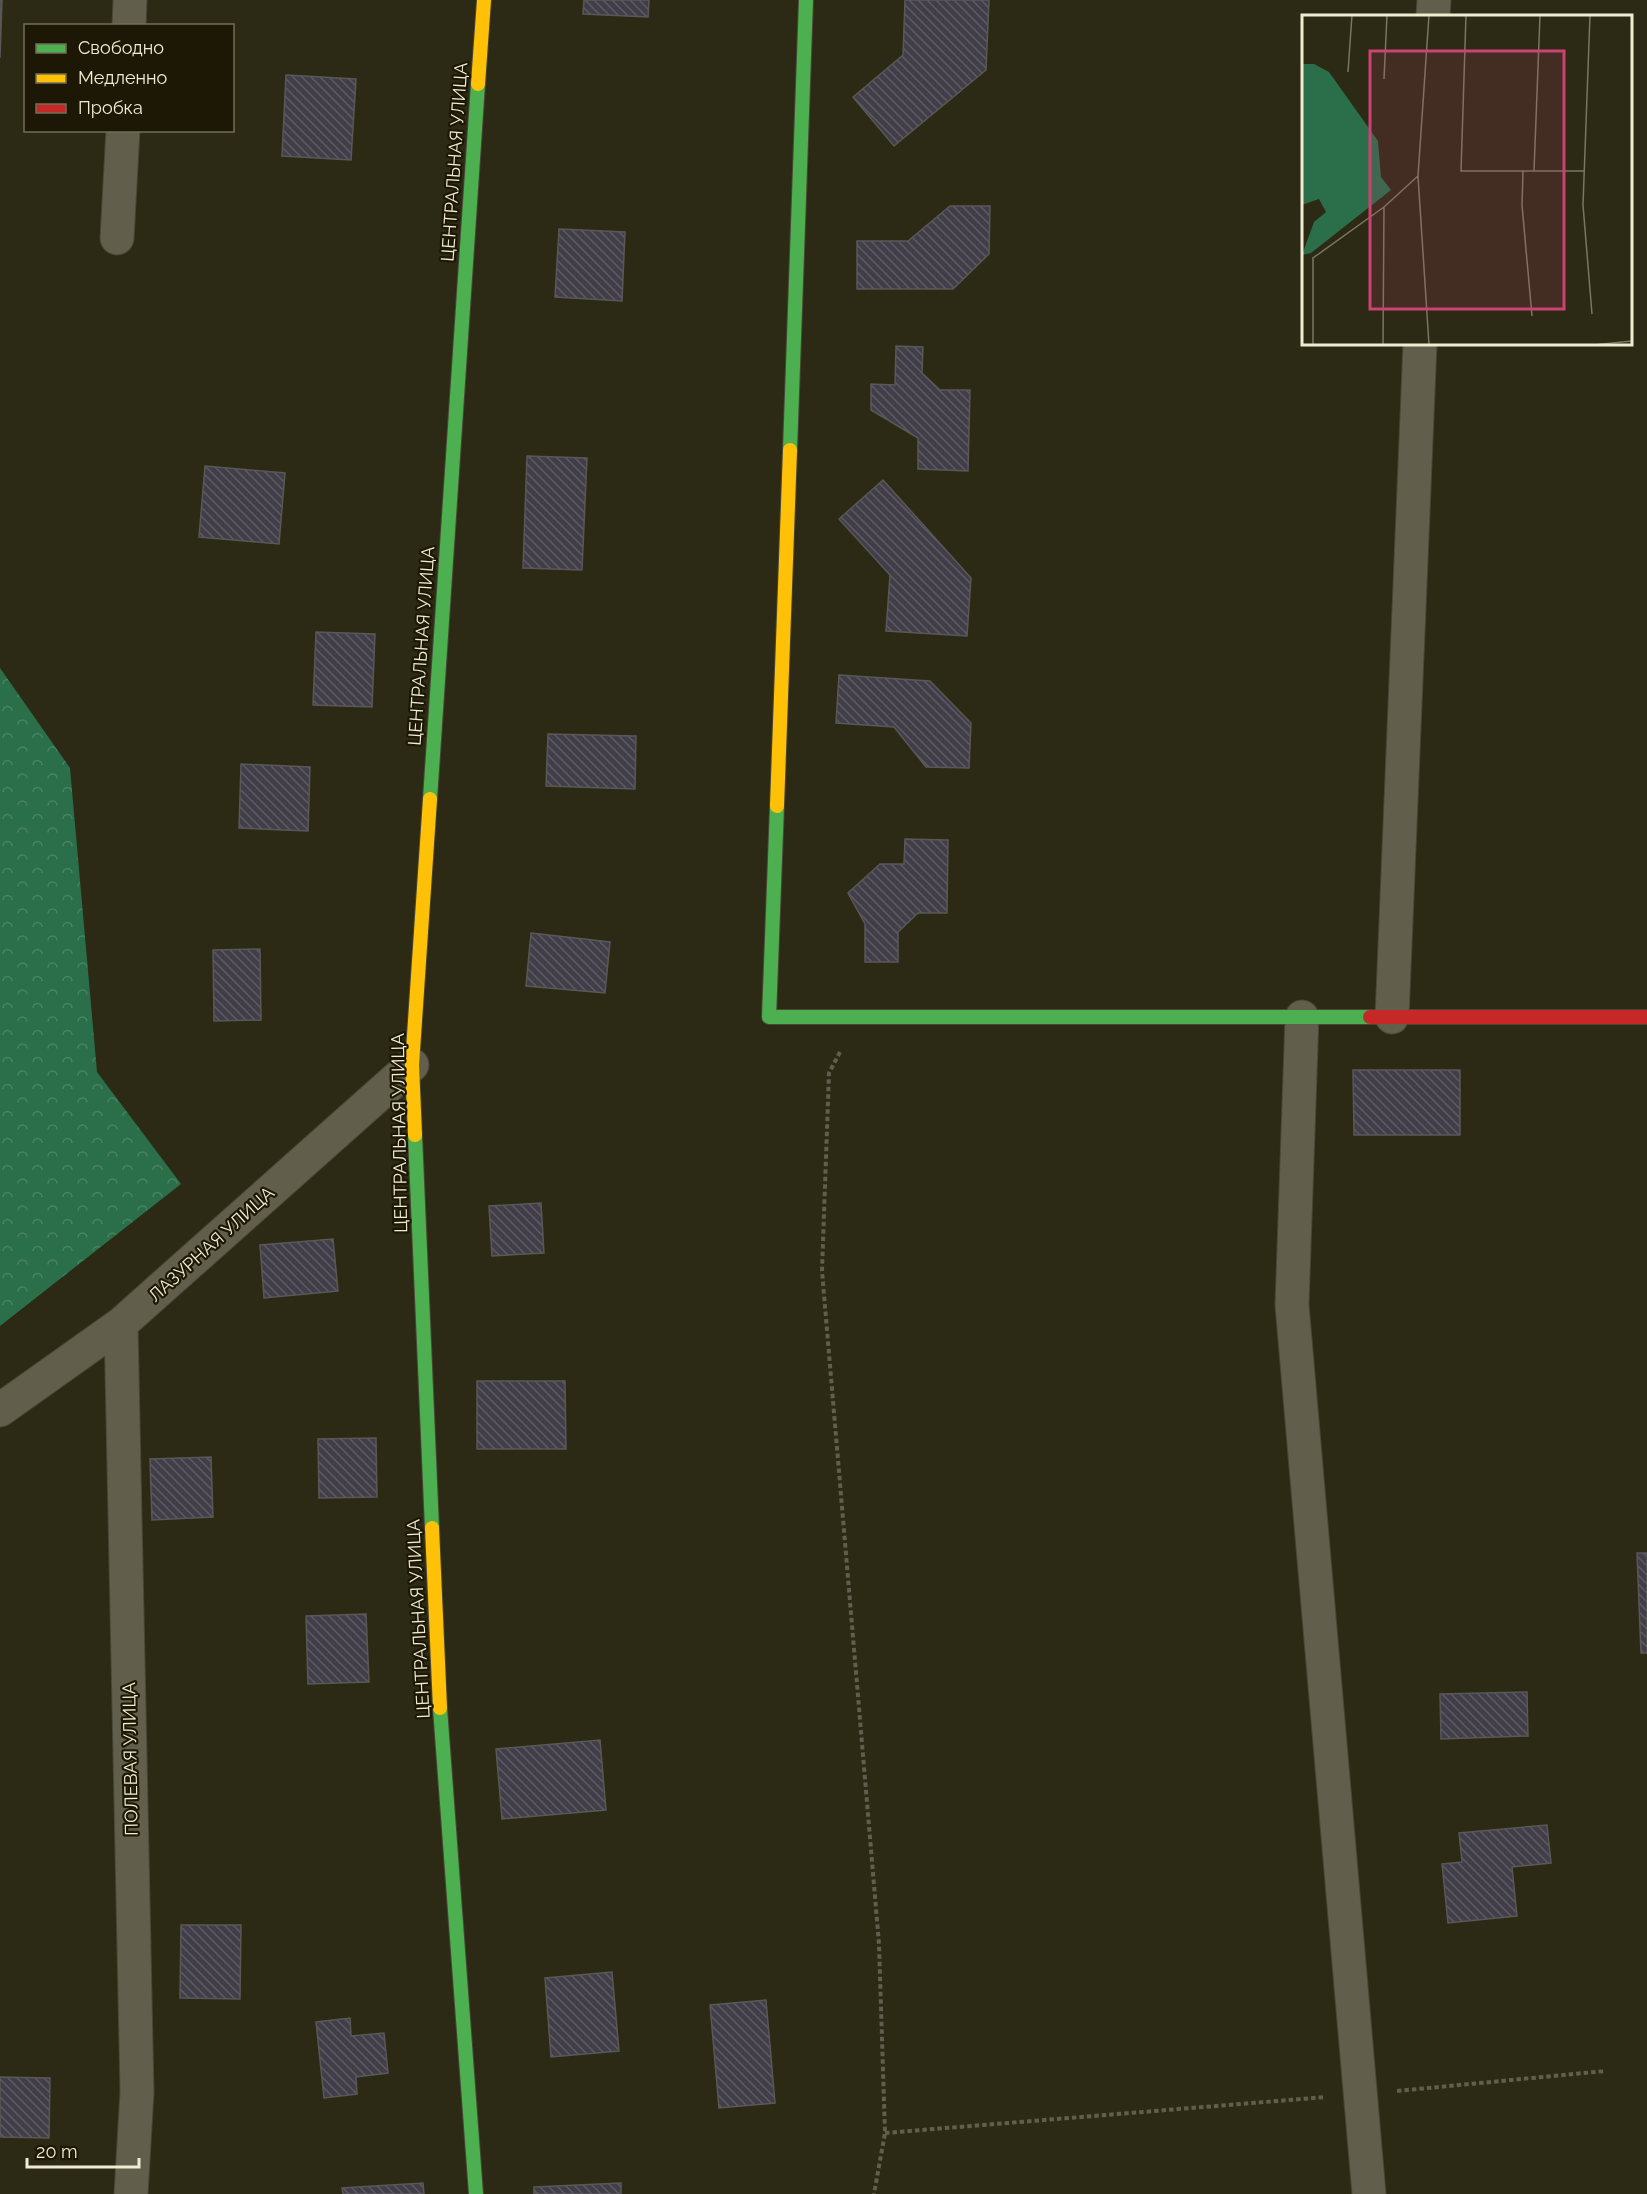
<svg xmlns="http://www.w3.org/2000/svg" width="1647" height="2194" font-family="Raleway,sans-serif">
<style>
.forest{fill:url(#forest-crowns)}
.building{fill:url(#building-back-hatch);stroke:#595857;stroke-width:1.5}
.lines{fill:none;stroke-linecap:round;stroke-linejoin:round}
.street-casing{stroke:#484635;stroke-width:35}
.fast-casing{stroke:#484635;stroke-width:16}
.slow-casing{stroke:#484635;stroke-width:16}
.jam-casing{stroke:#484635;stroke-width:16}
.path{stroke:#615e4e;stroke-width:4;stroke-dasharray:4.5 3;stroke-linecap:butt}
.street{stroke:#615e4c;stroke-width:33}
.fast{stroke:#4caf50;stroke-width:14}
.slow{stroke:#ffc107;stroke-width:14}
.jam{stroke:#c62828;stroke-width:14}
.labels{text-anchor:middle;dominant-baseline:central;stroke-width:4.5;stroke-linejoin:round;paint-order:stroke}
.street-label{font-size:18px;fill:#f0ecd2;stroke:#1c1805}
.inset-road{fill:none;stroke:#7a7760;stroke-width:1.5}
.view{fill:#cb4273;fill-opacity:0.15;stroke:#cb4273;stroke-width:3}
.inset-edge{fill:none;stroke:#f0ecd2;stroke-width:3}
</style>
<defs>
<pattern id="forest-crowns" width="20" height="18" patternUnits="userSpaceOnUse" patternTransform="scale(1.5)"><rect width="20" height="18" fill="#2a6e4a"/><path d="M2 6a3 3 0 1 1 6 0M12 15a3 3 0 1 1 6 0" fill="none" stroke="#498363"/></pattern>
<pattern id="building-back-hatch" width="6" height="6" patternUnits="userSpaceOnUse" patternTransform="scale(1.5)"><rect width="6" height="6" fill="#413e49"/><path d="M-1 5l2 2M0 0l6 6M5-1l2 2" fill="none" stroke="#5d5a62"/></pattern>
</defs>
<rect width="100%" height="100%" fill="#2c2914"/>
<!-- forest -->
<path class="forest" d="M 0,668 L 70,768 L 97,1072 L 181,1184 L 0,1326 Z"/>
<!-- building -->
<path class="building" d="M 0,0 L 2,0 L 0,58 Z
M 584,0 L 649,0 L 648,17 L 583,14 Z
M 905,0 L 989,0 L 986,70 L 894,146 L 853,97 L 903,55 Z
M 286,75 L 356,79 L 351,160 L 282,156 Z
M 950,206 L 990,206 L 989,254 L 953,289 L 857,289 L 857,241 L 908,241 Z
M 559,229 L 625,232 L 622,301 L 555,297 Z
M 896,346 L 923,347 L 922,373 L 940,390 L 970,390 L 968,471 L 918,469 L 918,438 L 871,410 L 871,384 L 895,385 Z
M 527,456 L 587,458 L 582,570 L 523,568 Z
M 205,466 L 285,473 L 279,544 L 199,537 Z
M 883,480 L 971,578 L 967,636 L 886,631 L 890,575 L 839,519 Z
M 316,632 L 375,634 L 372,707 L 313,705 Z
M 839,675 L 930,681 L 971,723 L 969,768 L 926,767 L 894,727 L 836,723 Z
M 548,734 L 636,736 L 635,789 L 546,786 Z
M 241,764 L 310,767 L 308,831 L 239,828 Z
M 905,839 L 948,840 L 947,913 L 918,913 L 898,932 L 898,962 L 865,962 L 865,924 L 848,893 L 880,864 L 904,864 Z
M 531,933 L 610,942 L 605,993 L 526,986 Z
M 260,949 L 261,1020 L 214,1021 L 213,950 Z
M 1353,1070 L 1460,1070 L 1460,1135 L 1354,1135 Z
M 541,1203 L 544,1253 L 492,1256 L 489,1206 Z
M 333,1239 L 338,1291 L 264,1298 L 260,1245 Z
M 477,1381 L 565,1381 L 566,1449 L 477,1449 Z
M 376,1438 L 377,1497 L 319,1498 L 318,1439 Z
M 211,1457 L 213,1517 L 152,1520 L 150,1459 Z
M 1637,1553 L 1647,1553 L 1647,1653 L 1641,1653 Z
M 366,1614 L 369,1682 L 308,1684 L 306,1616 Z
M 1527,1692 L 1528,1736 L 1441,1739 L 1440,1694 Z
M 600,1740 L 606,1810 L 502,1819 L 496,1749 Z
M 1547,1825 L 1551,1863 L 1512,1867 L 1517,1916 L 1448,1923 L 1442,1864 L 1462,1862 L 1459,1833 Z
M 181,1925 L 241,1925 L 240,1999 L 180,1998 Z
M 612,1972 L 619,2051 L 551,2057 L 545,1978 Z
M 766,2000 L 775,2103 L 719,2108 L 710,2005 Z
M 350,2018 L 351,2036 L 384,2033 L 388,2073 L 356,2077 L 357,2094 L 324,2098 L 316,2022 Z
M 0,2077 L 50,2078 L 49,2138 L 0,2137 Z
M 423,2183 L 424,2194 L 343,2194 L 342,2188 Z
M 621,2183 L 621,2194 L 534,2194 L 534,2187 Z"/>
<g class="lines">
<defs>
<path id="street" d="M 1433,16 L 1434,0
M 129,26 L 130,0
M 117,238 L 123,130
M 1302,1017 L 1292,1305 L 1369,2194
M 1392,1017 L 1420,344
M 121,1324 L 137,2092 L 131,2194
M 0,1410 L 121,1324 L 412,1065"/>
<path id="fast" d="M 790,450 L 806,0
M 430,799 L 478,84
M 777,806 L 769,1017 L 1370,1017
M 415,1135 L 432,1528
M 440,1708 L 476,2194"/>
<path id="slow" d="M 478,84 L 484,0
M 777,806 L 790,450
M 415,1135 L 412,1065 L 430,799
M 432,1528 L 440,1708"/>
<path id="jam" d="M 1370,1017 L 1647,1017"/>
</defs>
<!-- street casing -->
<use href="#street" class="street-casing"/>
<!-- fast casing -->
<use href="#fast" class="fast-casing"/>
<!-- slow casing -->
<use href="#slow" class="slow-casing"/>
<!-- jam casing -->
<use href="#jam" class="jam-casing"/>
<!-- path -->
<path class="path" d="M 840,1052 L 829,1073 L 822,1271 L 879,1944 L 885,2133 L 874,2194
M 1397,2091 L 1605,2071
M 885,2133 L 1326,2097"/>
<!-- street -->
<use href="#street" class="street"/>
<!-- fast -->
<use href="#fast" class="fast"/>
<!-- slow -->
<use href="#slow" class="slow"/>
<!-- jam -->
<use href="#jam" class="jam"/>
</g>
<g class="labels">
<!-- street labels -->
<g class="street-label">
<text transform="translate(454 162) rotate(-86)">ЦЕНТРАЛЬНАЯ УЛИЦА</text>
<text transform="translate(421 646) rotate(-86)">ЦЕНТРАЛЬНАЯ УЛИЦА</text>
<text transform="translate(399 1133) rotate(-91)">ЦЕНТРАЛЬНАЯ УЛИЦА</text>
<text transform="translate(211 1244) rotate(-42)">ЛАЗУРНАЯ УЛИЦА</text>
<text transform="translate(418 1619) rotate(-93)">ЦЕНТРАЛЬНАЯ УЛИЦА</text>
<text transform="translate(130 1759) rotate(-91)">ПОЛЕВАЯ УЛИЦА</text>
</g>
</g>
<!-- overview -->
<g transform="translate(1302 15)">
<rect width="330" height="330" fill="#2c2914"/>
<path d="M 0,49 L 12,49 L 27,57 L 76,126 L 79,162 L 89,175 L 9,238 L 0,240 L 12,207 L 24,197 L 17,184 L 0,190 Z" fill="#2a6e4a"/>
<path class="inset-road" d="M 164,0 L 159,156 L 282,156M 288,0 L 281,190 L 290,299M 46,57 L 50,0M 82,64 L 85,0M 221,156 L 220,190 L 230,301M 232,156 L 238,0M 11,330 L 11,243 L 82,192 L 116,161M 81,330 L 82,192M 127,330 L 116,161 L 127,0M 291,330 L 330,326"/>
<path class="view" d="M 68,36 L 262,36 L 262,294 L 68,294 Z"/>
<rect width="330" height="330" class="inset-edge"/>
</g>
<!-- legend -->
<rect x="24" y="24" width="210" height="108" fill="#1c1805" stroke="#716d57" stroke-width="1.5"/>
<rect x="36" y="44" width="30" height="9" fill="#4caf50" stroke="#716d57" stroke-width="1.5"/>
<text x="78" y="54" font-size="18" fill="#f0ecd2">Свободно</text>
<rect x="36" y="74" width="30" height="9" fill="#ffc107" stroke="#716d57" stroke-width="1.5"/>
<text x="78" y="84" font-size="18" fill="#f0ecd2">Медленно</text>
<rect x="36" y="104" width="30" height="9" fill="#c62828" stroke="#716d57" stroke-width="1.5"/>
<text x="78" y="114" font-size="18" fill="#f0ecd2">Пробка</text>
<!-- scale -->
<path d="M27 2158v9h112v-9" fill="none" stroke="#f0ecd2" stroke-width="3"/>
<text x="36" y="2158" font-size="18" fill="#f0ecd2" stroke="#1c1805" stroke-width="4.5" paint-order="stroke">20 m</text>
</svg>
